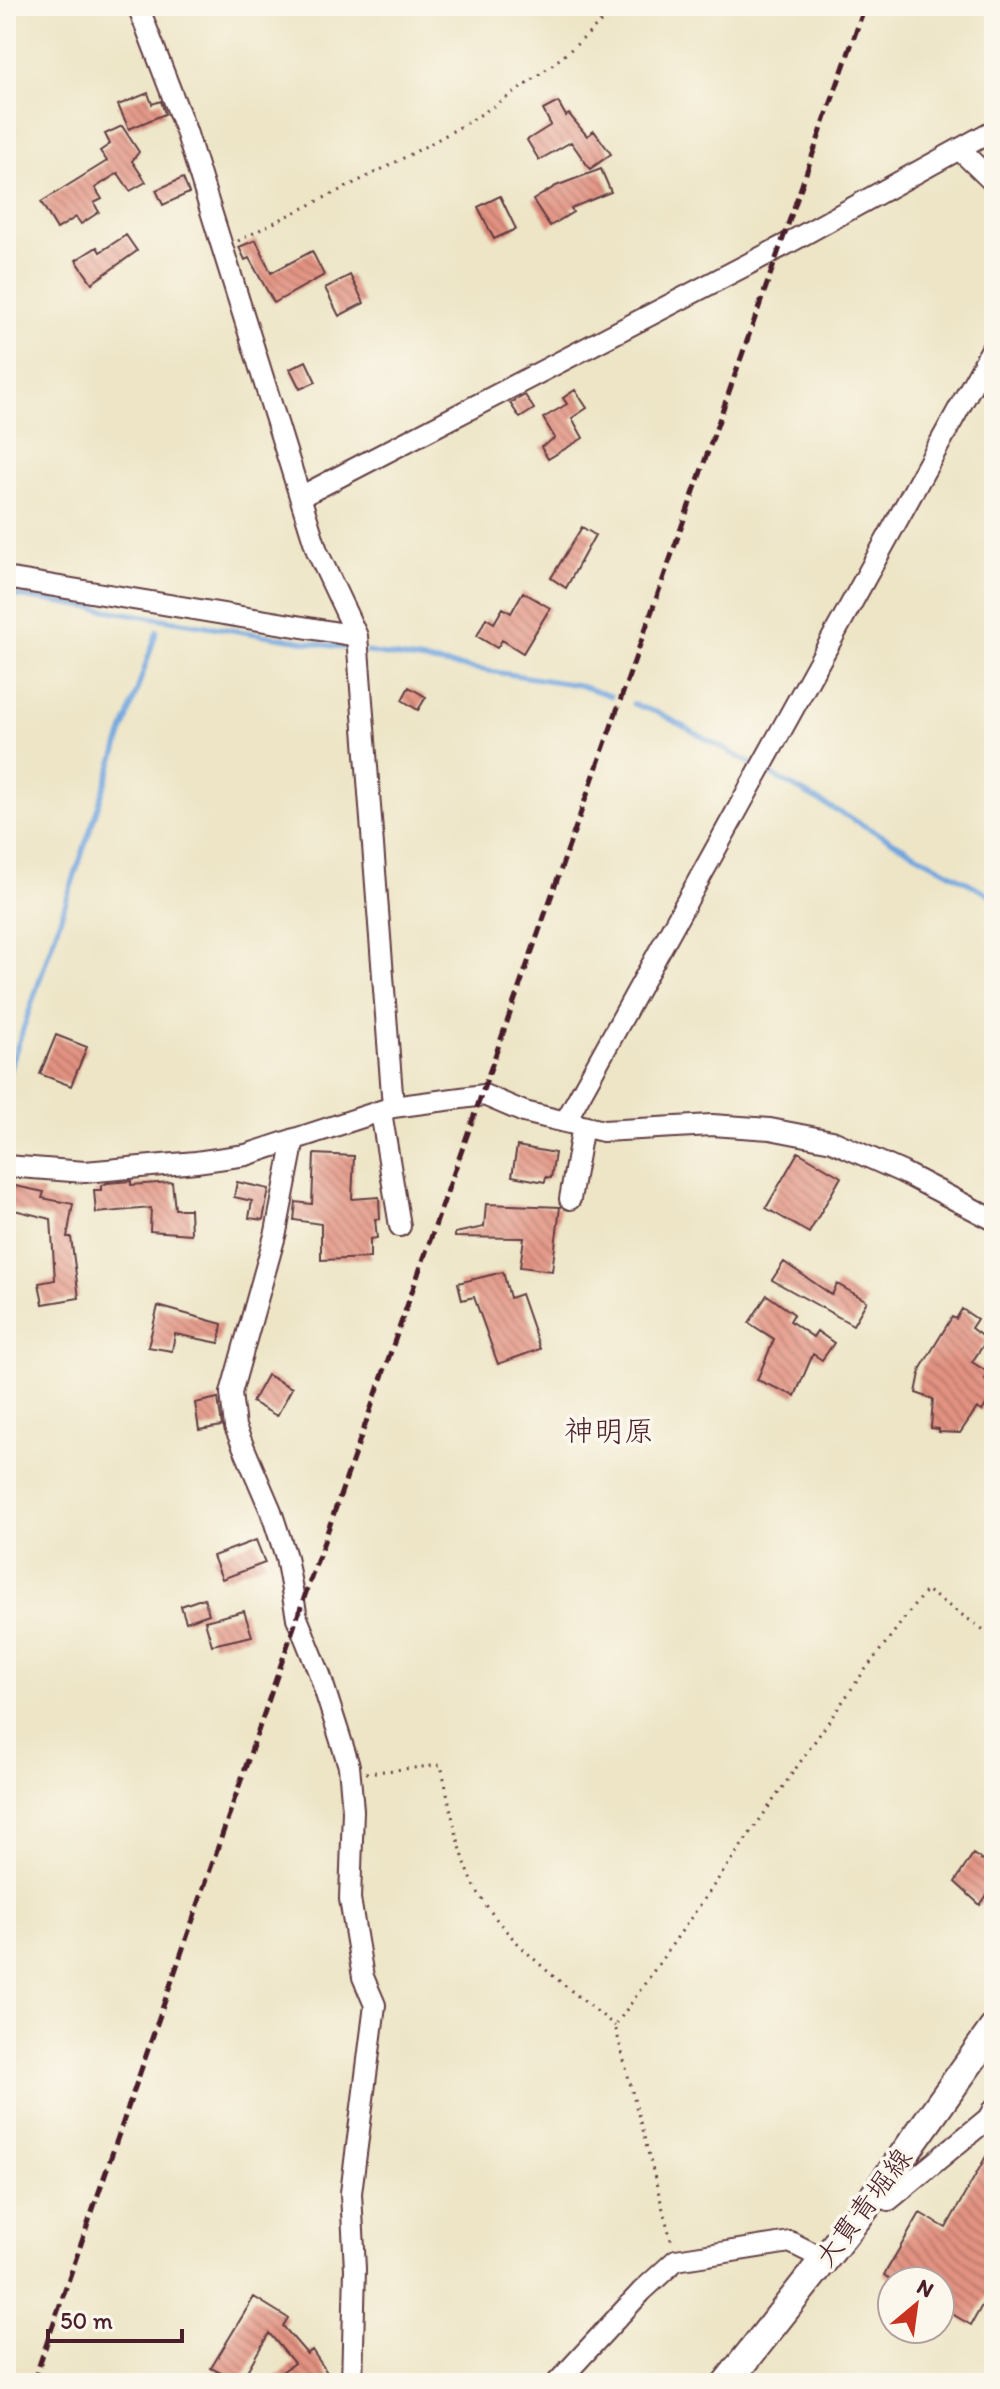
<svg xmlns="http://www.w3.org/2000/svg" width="1000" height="2389" font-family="Itim,'Klee One',sans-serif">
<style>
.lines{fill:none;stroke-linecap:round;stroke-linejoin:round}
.stream{stroke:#72a6de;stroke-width:5}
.building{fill:url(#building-back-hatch)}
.minor-casing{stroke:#623d42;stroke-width:24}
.secondary-casing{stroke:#623d42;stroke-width:32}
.path{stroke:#623d42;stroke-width:3;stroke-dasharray:2 6;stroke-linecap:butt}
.minor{stroke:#fff;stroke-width:20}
.secondary{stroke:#fff;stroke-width:28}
.rail{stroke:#4a1f2b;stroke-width:5;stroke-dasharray:12 6;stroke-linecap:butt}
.labels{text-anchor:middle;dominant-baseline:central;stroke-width:7;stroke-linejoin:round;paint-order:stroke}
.street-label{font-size:28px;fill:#4a1f2b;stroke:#fbf7ec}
.neighbourhood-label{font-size:30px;fill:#4a1f2b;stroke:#fbf7ec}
</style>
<defs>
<pattern id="building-back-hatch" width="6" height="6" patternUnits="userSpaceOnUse" patternTransform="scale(2)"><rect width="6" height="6" fill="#e29281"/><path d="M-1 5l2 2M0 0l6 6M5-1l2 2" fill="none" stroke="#b9776a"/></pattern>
</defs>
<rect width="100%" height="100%" fill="#fbf7ec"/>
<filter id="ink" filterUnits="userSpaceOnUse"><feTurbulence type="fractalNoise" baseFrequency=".0125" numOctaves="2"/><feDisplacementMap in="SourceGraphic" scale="16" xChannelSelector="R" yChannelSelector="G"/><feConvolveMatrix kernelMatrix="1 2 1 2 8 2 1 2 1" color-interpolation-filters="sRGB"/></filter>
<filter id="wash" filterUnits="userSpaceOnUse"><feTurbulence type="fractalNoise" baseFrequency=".006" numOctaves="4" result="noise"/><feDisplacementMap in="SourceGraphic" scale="32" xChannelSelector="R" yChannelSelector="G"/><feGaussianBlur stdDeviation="1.8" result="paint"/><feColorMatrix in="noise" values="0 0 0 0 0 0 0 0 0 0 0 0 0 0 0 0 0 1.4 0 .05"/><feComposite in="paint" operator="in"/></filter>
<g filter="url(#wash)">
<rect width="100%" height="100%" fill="#ede5c6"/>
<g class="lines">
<!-- stream -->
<path class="stream" d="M 6,594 L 351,649
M 367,652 L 578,685 L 611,696
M 633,704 L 661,714 L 755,766
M 770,774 L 994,897
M 6,1080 L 157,631"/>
</g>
<g id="blocks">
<!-- building -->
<path class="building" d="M 148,93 L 152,104 L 161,101 L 165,114 L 129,129 L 118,105 Z
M 558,102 L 566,116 L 569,114 L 587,136 L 594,131 L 611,154 L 590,169 L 571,142 L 539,160 L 527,140 L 551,125 L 543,110 Z
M 122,126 L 139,152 L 132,161 L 146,182 L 130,191 L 118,173 L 95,188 L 102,199 L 94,203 L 99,212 L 81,224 L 76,217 L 57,229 L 41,202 L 107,161 L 100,151 L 110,144 L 105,134 Z
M 601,169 L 611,192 L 571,208 L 573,212 L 550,226 L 533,200 L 556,186 Z
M 183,178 L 189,193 L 163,205 L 156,190 Z
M 500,196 L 516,229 L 494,239 L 478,207 Z
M 126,235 L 137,251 L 92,283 L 76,260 L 97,247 L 100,252 Z
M 256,240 L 271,273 L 312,251 L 324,275 L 274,303 L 249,258 L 245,260 L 239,247 Z
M 350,275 L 364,303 L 339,316 L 325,288 Z
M 306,361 L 316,382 L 300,389 L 290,369 Z
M 575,390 L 587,408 L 572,418 L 583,438 L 548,459 L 541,447 L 555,438 L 543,418 L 567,404 L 563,398 Z
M 525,395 L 534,409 L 520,418 L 510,403 Z
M 582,527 L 595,535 L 566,588 L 551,578 Z
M 523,592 L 550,608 L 523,653 L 502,640 L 497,648 L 477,636 L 486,618 L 494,623 L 503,608 L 511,613 Z
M 409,687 L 426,697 L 418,710 L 402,700 Z
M 56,1035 L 87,1047 L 71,1086 L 40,1074 Z
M 517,1146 L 555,1153 L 551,1178 L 546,1177 L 545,1182 L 512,1176 Z
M 798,1152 L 841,1177 L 809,1233 L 766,1208 Z
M 314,1154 L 354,1156 L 352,1199 L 379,1197 L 380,1219 L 375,1219 L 377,1238 L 370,1239 L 370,1258 L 321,1260 L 321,1224 L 294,1220 L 296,1202 L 312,1204 Z
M 131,1181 L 131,1185 L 172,1182 L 175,1209 L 190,1209 L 191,1234 L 150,1231 L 151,1208 L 96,1213 L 94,1190 L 101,1190 L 101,1186 L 107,1183 Z
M 237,1182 L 269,1189 L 263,1220 L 249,1218 L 252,1201 L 234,1197 Z
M 6,1184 L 44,1192 L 42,1198 L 73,1204 L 67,1237 L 71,1237 L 79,1298 L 43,1304 L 39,1283 L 55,1280 L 51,1219 L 6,1208 Z
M 486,1204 L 560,1207 L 552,1271 L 520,1267 L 524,1238 L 455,1237 L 455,1233 L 484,1227 Z
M 784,1262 L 832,1295 L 837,1284 L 867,1301 L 853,1325 L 772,1280 Z
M 503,1272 L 510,1298 L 521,1294 L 540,1349 L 498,1364 L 474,1297 L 462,1300 L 458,1283 Z
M 767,1295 L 794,1314 L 790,1321 L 813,1337 L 817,1331 L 834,1343 L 822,1360 L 813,1354 L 795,1396 L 757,1380 L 774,1339 L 749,1323 Z
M 158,1306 L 222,1324 L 219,1343 L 175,1334 L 172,1351 L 148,1347 Z
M 962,1309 L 977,1319 L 971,1328 L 987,1340 L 972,1362 L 989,1373 L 985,1379 L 994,1386 L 994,1406 L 988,1402 L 982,1411 L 977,1408 L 960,1433 L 939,1432 L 939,1429 L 931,1428 L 933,1399 L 916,1393 L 921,1368 L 952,1317 L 956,1319 Z
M 267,1375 L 292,1388 L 277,1416 L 252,1402 Z
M 218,1398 L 222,1426 L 199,1430 L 195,1403 Z
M 256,1540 L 265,1563 L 222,1579 L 213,1556 Z
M 204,1598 L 209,1614 L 186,1622 L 181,1606 Z
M 244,1611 L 252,1636 L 212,1645 L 205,1621 Z
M 973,1854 L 994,1868 L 994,1885 L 980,1905 L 955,1882 Z
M 994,2142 L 994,2284 L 971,2325 L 940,2307 L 940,2281 L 894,2281 L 884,2275 L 920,2213 L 946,2228 Z
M 254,2297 L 288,2318 L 283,2326 L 307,2354 L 312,2350 L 334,2383 L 267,2383 L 294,2363 L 269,2333 L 240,2383 L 211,2368 Z"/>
</g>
</g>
<g filter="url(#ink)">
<use href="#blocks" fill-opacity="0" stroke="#623d42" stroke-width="2"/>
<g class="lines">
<defs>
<path id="minor" d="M 138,6 L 186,131 L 317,551 L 357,636 L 393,1107
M 960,150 L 994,183
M 300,497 L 783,246 L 994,130
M 6,578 L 357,636
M 381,1112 L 400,1226
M 565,1122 L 994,345
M 294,1139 L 276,1232 L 231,1393 L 235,1427 L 271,1511 L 286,1557 L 297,1618 L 320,1675 L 349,1766 L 353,1810 L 350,1899 L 363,1977 L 375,2005 L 351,2193 L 355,2269 L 352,2383
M 6,1166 L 85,1172 L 196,1162 L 246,1155 L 393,1107 L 484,1095 L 524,1112 L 603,1131 L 712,1125 L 770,1129 L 832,1141 L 902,1172 L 994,1220
M 570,1199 L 583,1126
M 875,2195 L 889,2200 L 991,2116 L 994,2109
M 557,2383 L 642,2291 L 676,2260 L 790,2242 L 824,2259"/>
<path id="secondary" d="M 727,2383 L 875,2195 L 994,2028"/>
</defs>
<!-- minor casing -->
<use href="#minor" class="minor-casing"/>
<!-- secondary casing -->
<use href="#secondary" class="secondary-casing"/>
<!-- path -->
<path class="path" d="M 238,241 C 369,173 515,116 616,6
M 366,1773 L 441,1765 C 450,1804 459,1860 479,1894 C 511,1948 568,1987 615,2026
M 671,2240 L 615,2026 L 862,1674 L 926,1590 L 994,1637"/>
<!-- minor -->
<use href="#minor" class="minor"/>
<!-- secondary -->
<use href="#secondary" class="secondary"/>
<!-- rail -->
<path class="rail" d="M 33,2383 L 297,1618 L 865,6"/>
</g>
</g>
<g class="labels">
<!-- street labels -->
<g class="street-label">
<text transform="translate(863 2207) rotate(-53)">大貫青堀線</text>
</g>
<!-- neighbourhood labels -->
<g class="neighbourhood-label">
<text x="609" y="1430">神明原</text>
</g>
</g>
<!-- margin -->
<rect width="1000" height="2389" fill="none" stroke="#fbf7ec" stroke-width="32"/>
<!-- north arrow -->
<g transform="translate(916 2305) rotate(29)"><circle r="38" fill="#fbf7ec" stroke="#b4a19f" stroke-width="2"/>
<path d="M0-6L14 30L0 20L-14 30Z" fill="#c8321e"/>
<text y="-12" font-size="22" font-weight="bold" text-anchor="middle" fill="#4a1f2b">N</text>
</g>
<!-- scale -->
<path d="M48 2329v12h134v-12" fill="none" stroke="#4a1f2b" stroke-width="4"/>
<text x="60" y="2329" font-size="24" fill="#4a1f2b" stroke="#fbf7ec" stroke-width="6" paint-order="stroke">50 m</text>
</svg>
